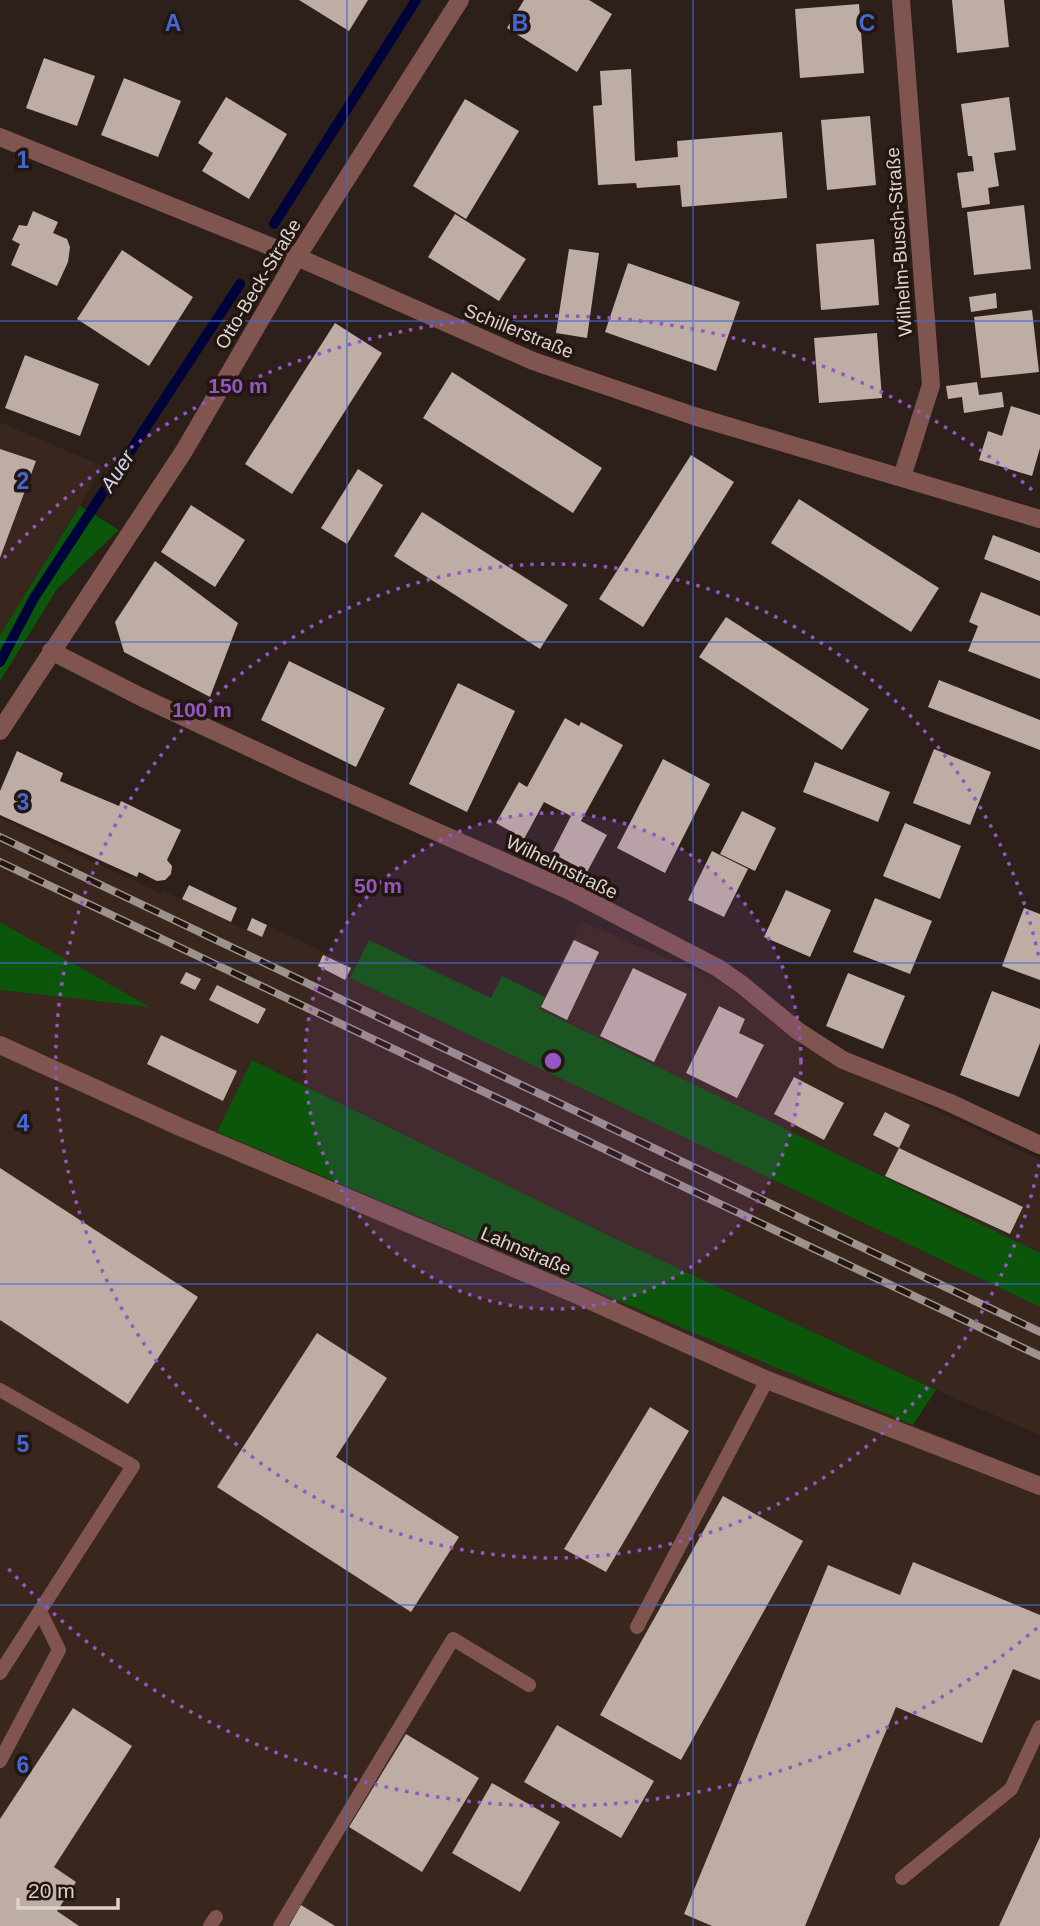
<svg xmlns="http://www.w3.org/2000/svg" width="1040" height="1926" font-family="Arial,sans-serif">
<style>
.built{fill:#39261c}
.green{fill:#0b560b}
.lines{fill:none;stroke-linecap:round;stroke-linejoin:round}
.stream{stroke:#00033a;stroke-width:10}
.building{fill:#beada4}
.lane{stroke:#80554f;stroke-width:14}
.street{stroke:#80554f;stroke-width:18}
.rail-casing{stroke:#9d928e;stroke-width:8}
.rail{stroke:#231610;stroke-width:5;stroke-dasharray:16;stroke-linecap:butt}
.grid{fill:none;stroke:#4368d6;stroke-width:2;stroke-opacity:0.55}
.ring{fill:none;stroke:#9356c3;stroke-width:3.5;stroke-dasharray:3.5 7}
.labels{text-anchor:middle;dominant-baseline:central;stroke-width:7;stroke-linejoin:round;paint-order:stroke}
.street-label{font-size:19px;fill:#dcd2ce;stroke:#231610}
.water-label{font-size:21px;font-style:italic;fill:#ccd6eb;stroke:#231610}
.grid-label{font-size:23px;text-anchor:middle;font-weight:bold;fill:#4368d6;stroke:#231610;stroke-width:7;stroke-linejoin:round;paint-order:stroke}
.centre{fill:#9356c3;stroke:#231610;stroke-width:3.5}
.ring-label{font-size:21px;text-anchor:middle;font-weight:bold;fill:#9356c3;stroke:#231610;stroke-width:7;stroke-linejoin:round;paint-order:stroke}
</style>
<rect width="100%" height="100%" fill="#2d201a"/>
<!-- built -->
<path class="built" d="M 0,422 L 102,466 L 80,506 L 0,635 Z
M 0,818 L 160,893 L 162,890 L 246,930 L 252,918 L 355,967 L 350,978 L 1040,1307 L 1040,1435 L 936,1390 L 610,1236 L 253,1060 L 217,1132 L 913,1425 L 1040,1476 L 1040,1926 L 0,1926 L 0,990 L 148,1006 L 0,922 Z
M 581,921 L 722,982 L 804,1047 L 1040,1160 L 1040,1253 L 538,1009 Z"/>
<!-- green -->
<path class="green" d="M 80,506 L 119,530 L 57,589 L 0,681 L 0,635 Z
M 0,922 L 150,1007 L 0,990 Z
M 369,940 L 491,998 L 502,976 L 545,997 L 539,1009 L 1040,1253 L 1040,1307 L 350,978 Z
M 252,1060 L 610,1236 L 936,1390 L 913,1425 L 217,1132 Z"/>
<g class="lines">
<!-- stream -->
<path class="stream" d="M 274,224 L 416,0
M 0,662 L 34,598 L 240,284"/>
</g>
<!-- building -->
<path class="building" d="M 299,0 L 368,0 L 349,31 Z
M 524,0 L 589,0 L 612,14 L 577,72 L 507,28 Z
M 952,0 L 1004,0 L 1009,47 L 957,53 Z
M 859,4 L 864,73 L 800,78 L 795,9 Z
M 44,58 L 95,76 L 77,126 L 26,108 Z
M 631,69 L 635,161 L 678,157 L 677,141 L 782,132 L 787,198 L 682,207 L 680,185 L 637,188 L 636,183 L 598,185 L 593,106 L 602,105 L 600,71 Z
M 124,78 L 181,101 L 158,157 L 101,135 Z
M 226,97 L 287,134 L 249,199 L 202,171 L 213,153 L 198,143 Z
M 1009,97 L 1016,150 L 994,153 L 999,186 L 988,188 L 990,204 L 962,208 L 957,173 L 974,171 L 972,156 L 968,156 L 961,104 Z
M 465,99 L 519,131 L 466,219 L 413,186 Z
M 870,116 L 876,185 L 827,190 L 821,120 Z
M 1024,205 L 1031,269 L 974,275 L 967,212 Z
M 33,211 L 58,222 L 53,233 L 67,239 L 70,247 L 68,262 L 57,286 L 11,265 L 20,244 L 12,240 L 19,225 L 27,226 Z
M 455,214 L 526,259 L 499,301 L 428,257 Z
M 874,239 L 879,305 L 821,310 L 816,244 Z
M 569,249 L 599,253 L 587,338 L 556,333 Z
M 122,250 L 193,297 L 149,366 L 77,319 Z
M 628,263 L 740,302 L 716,371 L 605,332 Z
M 996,293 L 997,308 L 971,312 L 969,297 Z
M 1032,310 L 1039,372 L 981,378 L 974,317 Z
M 335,323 L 382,353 L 292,494 L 245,464 Z
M 877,333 L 882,398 L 819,403 L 814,338 Z
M 25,355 L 99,384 L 80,436 L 5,408 Z
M 452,372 L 602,468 L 573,513 L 423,418 Z
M 977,382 L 979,395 L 1002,392 L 1004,407 L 964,413 L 962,397 L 948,399 L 946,386 Z
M 1011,406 L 1040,415 L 1040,448 L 1032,476 L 979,460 L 988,431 L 1002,436 Z
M 0,449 L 36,461 L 0,558 Z
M 691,455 L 734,482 L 643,627 L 599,599 Z
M 358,469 L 383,485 L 347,544 L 321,528 Z
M 799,499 L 939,588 L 911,632 L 771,543 Z
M 191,505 L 245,540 L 215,587 L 161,552 Z
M 422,512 L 568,605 L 540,649 L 394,556 Z
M 993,535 L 1040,553 L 1040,581 L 984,559 Z
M 155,561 L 238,623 L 210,697 L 124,652 L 115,622 Z
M 981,592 L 1040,616 L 1040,679 L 968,651 L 978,626 L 969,622 Z
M 726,617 L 869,709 L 842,750 L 699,657 Z
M 289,661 L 385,708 L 356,767 L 261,720 Z
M 939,680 L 1040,720 L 1040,750 L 928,707 Z
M 458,683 L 515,711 L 467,812 L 409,784 Z
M 565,718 L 579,726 L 581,722 L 623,745 L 581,821 L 607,835 L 587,872 L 552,853 L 571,816 L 544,802 L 524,839 L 496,823 L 519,782 L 527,787 Z
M 934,749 L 991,772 L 970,825 L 913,803 Z
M 17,751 L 63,773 L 60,781 L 119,806 L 121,801 L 181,830 L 167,860 L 172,866 L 171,874 L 165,880 L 157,881 L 139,872 L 137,877 L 0,815 L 0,791 Z
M 663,759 L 710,784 L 665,873 L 617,848 Z
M 815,762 L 890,792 L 878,822 L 803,792 Z
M 742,811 L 776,828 L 755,871 L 720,854 Z
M 905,823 L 961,846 L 940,899 L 883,876 Z
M 712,851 L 748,869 L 724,917 L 688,900 Z
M 189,885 L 237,908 L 231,922 L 182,899 Z
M 786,890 L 831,910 L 810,957 L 764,937 Z
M 875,898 L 932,921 L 910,974 L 853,952 Z
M 1024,908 L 1040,914 L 1040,980 L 1002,966 Z
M 252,918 L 267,925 L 262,937 L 247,930 Z
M 574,940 L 599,952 L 567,1020 L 541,1007 Z
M 323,955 L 351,968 L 345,980 L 318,966 Z
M 633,968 L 687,994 L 654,1062 L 600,1036 Z
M 186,972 L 201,979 L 195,990 L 180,983 Z
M 848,973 L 905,996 L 883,1049 L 826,1026 Z
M 217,985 L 266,1009 L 258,1024 L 209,1000 Z
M 992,991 L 1040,1009 L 1040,1043 L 1019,1097 L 960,1075 Z
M 719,1006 L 745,1019 L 739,1033 L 764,1045 L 737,1098 L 686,1073 Z
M 161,1035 L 237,1071 L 223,1101 L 147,1064 Z
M 794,1077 L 844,1103 L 824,1140 L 774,1114 Z
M 885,1112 L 910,1125 L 899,1148 L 873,1135 Z
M 899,1148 L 1023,1207 L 1010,1234 L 885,1176 Z
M 0,1168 L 198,1297 L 128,1404 L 0,1320 Z
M 317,1333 L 387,1378 L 336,1457 L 459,1537 L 411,1612 L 217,1487 Z
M 650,1407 L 689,1431 L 606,1572 L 564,1549 Z
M 723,1496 L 803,1541 L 681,1760 L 600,1715 Z
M 913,1562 L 1040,1615 L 1040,1680 L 1013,1669 L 982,1743 L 896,1707 L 805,1926 L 712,1926 L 684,1914 L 828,1565 L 900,1595 Z
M 73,1708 L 132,1746 L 54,1867 L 76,1882 L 57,1911 L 79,1926 L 0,1926 L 0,1819 Z
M 557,1725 L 654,1781 L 621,1838 L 524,1782 Z
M 406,1734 L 479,1778 L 422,1872 L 349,1827 Z
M 492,1783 L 560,1822 L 520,1892 L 452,1853 Z
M 1040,1837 L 1040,1926 L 999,1926 Z
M 301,1905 L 335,1926 L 289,1926 Z"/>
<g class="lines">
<!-- lane -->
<path class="lane" d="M 0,1390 L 133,1466 L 0,1673
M 637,1627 L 767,1380
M 0,1761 L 59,1650 L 40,1611
M 902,1878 L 1011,1789 L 1040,1727
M 210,1926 L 216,1917
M 280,1926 L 453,1639 L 529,1685"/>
<!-- street -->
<path class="street" d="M 901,0 L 931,385 L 902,477
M 0,137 L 297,257 L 533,361 L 694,416 L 1040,519
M 51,651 L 139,696 L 306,774 L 570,891 L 718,968 L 741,984 L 798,1031 L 843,1060 L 948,1102 L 1040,1145
M 0,731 L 184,451 L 297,257 L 460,0
M 0,1045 L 180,1127 L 575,1294 L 767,1380 L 1040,1486"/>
<defs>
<path id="rail" d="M 0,837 L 1040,1332
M 0,862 L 1040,1356"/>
</defs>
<!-- rail casing -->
<use href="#rail" class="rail-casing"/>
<!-- rail -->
<use href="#rail" class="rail"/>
</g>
<!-- grid -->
<path class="grid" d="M 347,0 L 347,1926M 693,0 L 693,1926M 0,321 L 1040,321M 0,642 L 1040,642M 0,963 L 1040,963M 0,1284 L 1040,1284M 0,1605 L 1040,1605"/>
<!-- distance rings -->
<circle cx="553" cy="1061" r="248" fill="#9356c3" fill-opacity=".12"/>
<g class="ring">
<circle cx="553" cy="1061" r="248"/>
<path d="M1039 1164A497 497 0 1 1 1039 958"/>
<path d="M1037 1628A745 745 0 0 1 4 1564M4 558A745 745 0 0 1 1037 494"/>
</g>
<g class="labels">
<!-- street labels -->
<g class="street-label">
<text transform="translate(899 242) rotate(-94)">Wilhelm-Busch-Straße</text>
<text transform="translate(258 284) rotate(-59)">Otto-Beck-Straße</text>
<text transform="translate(519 331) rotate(22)">Schillerstraße</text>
<text transform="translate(562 867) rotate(26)">Wilhelmstraße</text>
<text transform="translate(526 1251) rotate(23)">Lahnstraße</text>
</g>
<!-- water labels -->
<g class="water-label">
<text transform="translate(117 471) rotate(-57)">Auer</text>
</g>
</g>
<g class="grid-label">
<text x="173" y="31">A</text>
<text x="520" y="31">B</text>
<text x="867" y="31">C</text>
<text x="23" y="168">1</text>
<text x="23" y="489">2</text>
<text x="23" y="810">3</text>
<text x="23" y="1131">4</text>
<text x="23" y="1452">5</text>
<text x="23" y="1773">6</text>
</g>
<circle cx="553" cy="1061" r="10" class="centre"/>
<g class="ring-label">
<text x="238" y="393">150 m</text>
<text x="202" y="717">100 m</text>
<text x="378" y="893">50 m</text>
</g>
<!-- scale -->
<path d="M18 1898v10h100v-10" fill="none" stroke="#dcd2ce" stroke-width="3.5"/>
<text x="28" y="1898" font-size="21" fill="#dcd2ce" stroke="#231610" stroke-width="5" paint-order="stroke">20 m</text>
</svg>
